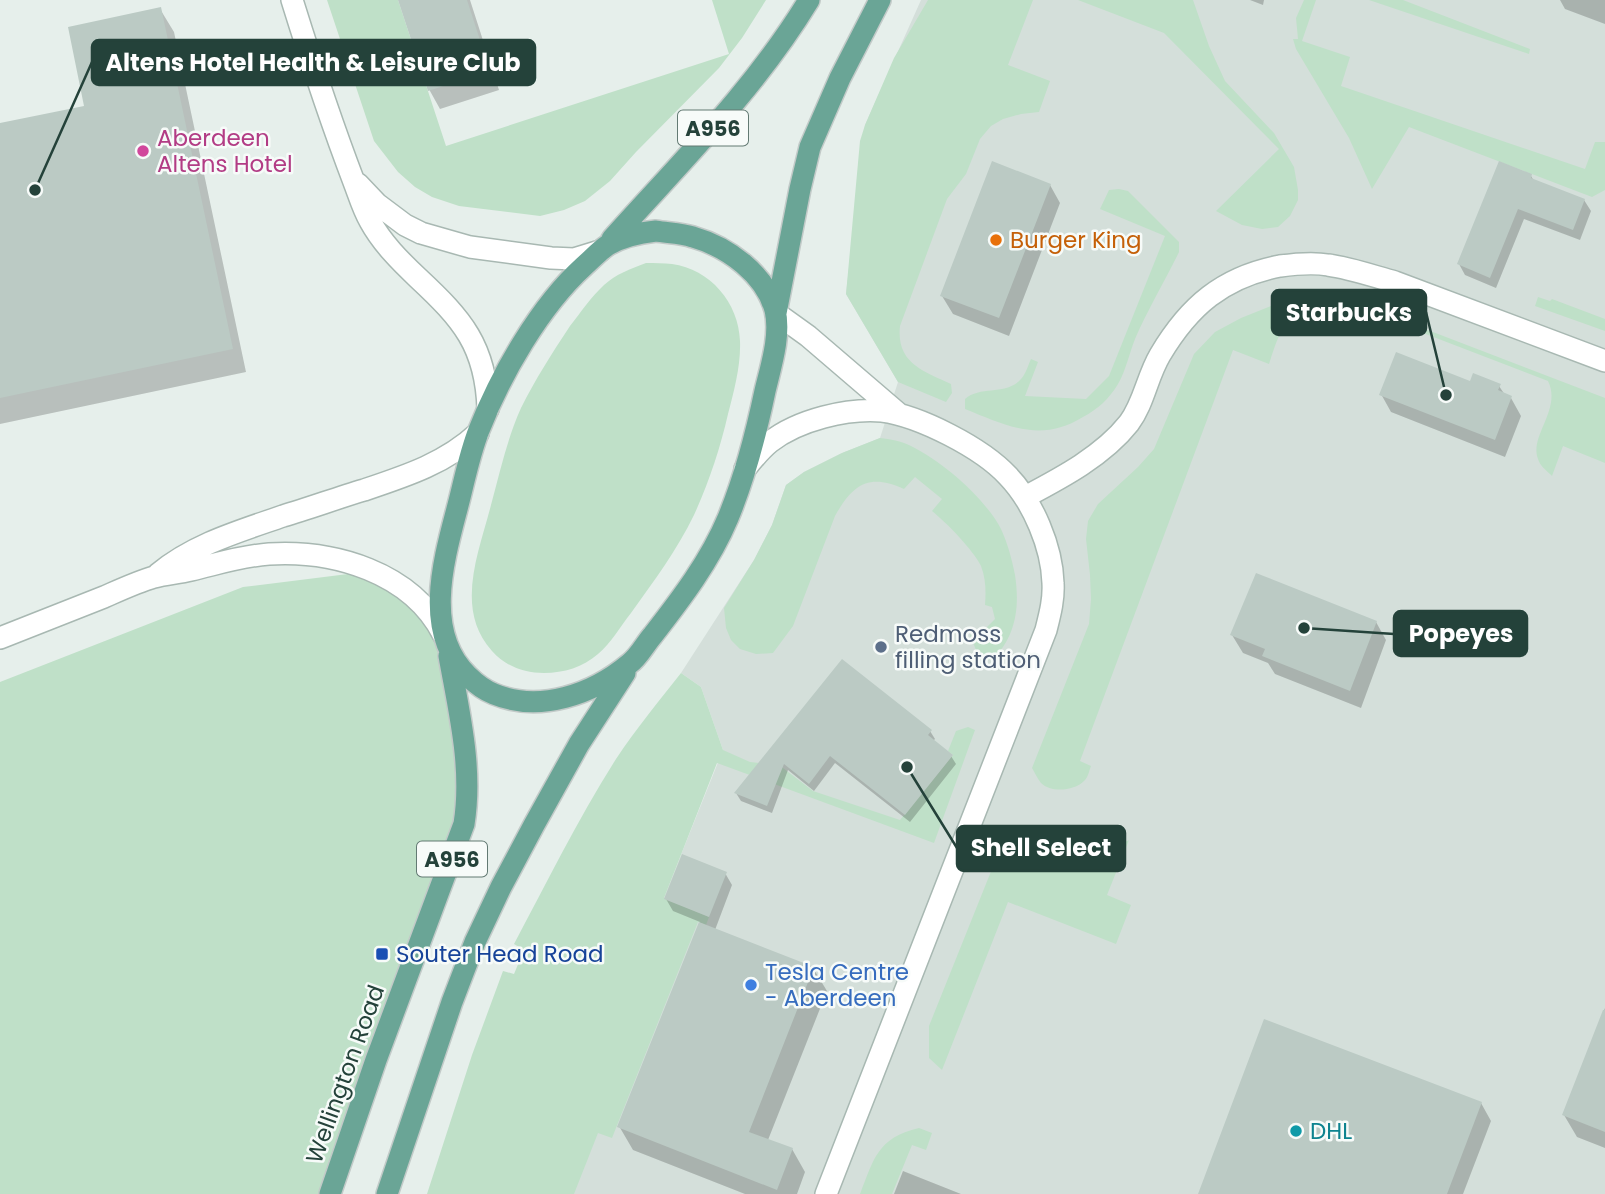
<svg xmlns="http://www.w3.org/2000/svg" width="1605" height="1194" font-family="Poppins,sans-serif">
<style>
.built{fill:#d4dfda}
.green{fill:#bfe0c8}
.shadow{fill:#0003}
.building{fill:#bbcac4}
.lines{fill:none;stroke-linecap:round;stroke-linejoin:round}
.minor-casing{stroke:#a8b8b2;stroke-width:24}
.major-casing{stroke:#c2cac8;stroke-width:24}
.minor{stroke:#fff;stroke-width:21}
.major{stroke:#6aa596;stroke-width:21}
.hotel-dot{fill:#d1479c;stroke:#f7fbf9;stroke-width:2.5}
.food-dot{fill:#e8710a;stroke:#f7fbf9;stroke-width:2.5}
.service-dot{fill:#5c6f8a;stroke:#f7fbf9;stroke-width:2.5}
.transit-dot{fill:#1a4fb4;stroke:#f7fbf9;stroke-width:2.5}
.shop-dot{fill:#3f7fe0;stroke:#f7fbf9;stroke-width:2.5}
.culture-dot{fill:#0f9aa8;stroke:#f7fbf9;stroke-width:2.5}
.labels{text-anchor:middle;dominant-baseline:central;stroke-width:5;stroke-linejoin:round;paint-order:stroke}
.shield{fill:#f7fbf9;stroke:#637a73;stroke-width:2}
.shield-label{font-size:21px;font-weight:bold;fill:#24423a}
.hotel-label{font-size:23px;fill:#b23c85;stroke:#f7fbf9;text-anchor:start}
.food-label{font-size:23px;fill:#c56008;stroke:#f7fbf9;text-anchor:start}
.service-label{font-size:23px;fill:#4e5e75;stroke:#f7fbf9;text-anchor:start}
.transit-label{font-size:23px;fill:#164399;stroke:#f7fbf9;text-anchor:start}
.shop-label{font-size:23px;fill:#366cbe;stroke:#f7fbf9;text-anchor:start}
.street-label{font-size:23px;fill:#24423a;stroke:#f7fbf9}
.culture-label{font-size:23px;fill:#0d838f;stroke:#f7fbf9;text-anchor:start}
.leader{fill:none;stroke:#24423a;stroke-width:2.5}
.callout-dot{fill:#24423a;stroke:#f7fbf9;stroke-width:2.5}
.callout{fill:#24423a;stroke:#24423a;stroke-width:2.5}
.callout-label{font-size:24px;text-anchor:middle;font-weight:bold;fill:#fff}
</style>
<rect width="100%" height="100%" fill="#e6efeb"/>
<!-- built -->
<path class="built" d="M 921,0 L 1605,0 L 1605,1194 L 544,1194 L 574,1122 L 723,750 L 701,687 L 681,673 L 754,560 L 772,525 L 786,485 L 804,472 L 842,453 L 880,438 L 898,382 L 846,294 L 865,125 Z"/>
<!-- green -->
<path class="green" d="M 327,0 L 398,0 L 446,146 L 729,54 L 712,0 L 766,0 L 742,38 L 719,68 L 636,152 L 610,181 L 585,201 L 564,210 L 540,216 L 459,206 L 432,197 L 415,187 L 398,172 L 374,141 Z
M 928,0 L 1033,0 L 1008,65 L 1050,81 L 1039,112 L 1021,114 L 1003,119 L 991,126 L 980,139 L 966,174 L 947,199 L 900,326 C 896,363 923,371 951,384 L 952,393 L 946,402 L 898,382 L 846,294 L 860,141 L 865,125 L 894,58 Z
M 1078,0 L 1193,0 L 1209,46 L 1225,81 L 1274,133 L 1294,167 L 1298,190 L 1298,200 L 1290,216 L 1278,227 L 1262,229 L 1242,225 L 1216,211 L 1279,149 L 1164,33 Z
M 1304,0 L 1316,0 L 1302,41 L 1350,57 L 1341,86 L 1585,169 L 1595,142 L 1605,142 L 1605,190 L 1592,197 L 1409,127 L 1372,189 L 1349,138 L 1296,49 L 1293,39 L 1298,39 L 1296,18 Z
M 1369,0 L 1403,0 L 1530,49 L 1529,54 Z
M 1119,189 L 1128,191 L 1179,242 L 1179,252 C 1165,281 1148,309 1135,339 C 1129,354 1126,370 1118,384 C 1109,399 1098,409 1083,417 C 1041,443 1007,426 965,409 L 965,399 C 981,385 1006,396 1021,379 C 1026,374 1028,365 1031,359 L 1038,362 L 1025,396 L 1086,399 L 1109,376 L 1165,236 L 1100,209 L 1109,190 Z
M 646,263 C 655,263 664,263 672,264 C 710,269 739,303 740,341 C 741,365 734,391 728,414 C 720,449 709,482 694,515 C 677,550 654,581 631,613 C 620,627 611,643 598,654 C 583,667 564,673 544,673 C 524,673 505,666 492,651 C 454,609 479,552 491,505 C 500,472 507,439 521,408 C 535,380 552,353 570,326 C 581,312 591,297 604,285 C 616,274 630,269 646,263 Z
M 1538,297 L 1550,301 L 1552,299 L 1605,319 L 1605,331 L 1535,306 Z
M 1320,300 L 1338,300 L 1360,304 L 1605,398 L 1605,463 L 1563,446 L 1552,476 C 1547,471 1540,466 1538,459 C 1529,436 1562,409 1548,381 L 1358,308 C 1337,308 1298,309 1284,328 C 1277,337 1273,352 1269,364 L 1233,350 L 1080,761 L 1091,766 C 1089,771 1088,778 1084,781 C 1074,791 1051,793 1041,783 C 1037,778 1035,773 1032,768 L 1089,624 L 1091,599 L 1090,575 L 1086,539 L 1088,521 L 1098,504 L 1138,467 L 1154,449 L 1194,354 L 1215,332 L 1241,318 L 1271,306 Z
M 880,438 C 890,439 901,441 911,446 C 942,461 985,498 1001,529 C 1008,544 1012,560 1015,575 C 1020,607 1016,637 992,660 L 980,660 L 970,635 L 984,630 L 995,619 L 992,607 L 985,605 C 986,592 986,579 981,566 C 974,551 946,522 932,511 L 942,499 L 915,477 L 904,489 C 869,473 853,484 835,516 L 793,626 L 773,653 L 756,654 L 740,649 L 731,640 L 726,628 L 724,608 L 754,560 L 772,525 L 786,485 L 804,472 L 842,453 Z
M 372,571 L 436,620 L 467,781 L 330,1194 L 0,1194 L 0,682 L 243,587 Z
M 681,673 L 701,687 L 723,750 L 750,762 L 779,765 L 813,791 L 900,820 L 953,755 L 948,751 L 956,731 L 968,727 L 975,730 L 934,843 L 717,763 L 664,898 L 709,917 L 706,925 L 698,922 L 612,1138 L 598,1133 L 574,1194 L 427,1194 L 472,1055 L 503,971 L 514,974 L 524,950 L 514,944 C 547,882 578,819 616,759 C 636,729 659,701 681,673 Z
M 1004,839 L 1018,841 L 1066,861 L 1085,858 L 1106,852 L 1129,840 L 1107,895 L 1131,905 L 1116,944 L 1008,902 L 942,1070 L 929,1058 L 929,1026 Z
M 919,1128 L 932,1133 L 926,1150 L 912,1145 L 892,1194 L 860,1194 C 874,1159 877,1138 919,1128 Z"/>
<!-- shadow -->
<path class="shadow" d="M 400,0 L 470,0 L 499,90 L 440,109 L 430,91 Z
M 1250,0 L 1264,0 L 1263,5 Z
M 1560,0 L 1605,0 L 1605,24 L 1565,9 Z
M 160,9 L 174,32 L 246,372 L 0,424 L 0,125 L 86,107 Z
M 1531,176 L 1534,181 L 1584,200 L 1591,211 L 1580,240 L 1524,219 L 1496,288 L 1465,275 L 1459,264 Z
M 1050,185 L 1060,203 L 1009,336 L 953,314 L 942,296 Z
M 1471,383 L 1499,386 L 1505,395 L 1511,398 L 1521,416 L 1505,457 L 1391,412 L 1381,394 Z
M 1376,622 L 1386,640 L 1361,708 L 1275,674 L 1268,663 L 1243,653 L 1232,635 Z
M 842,662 L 930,731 L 935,739 L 933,741 L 951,756 L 956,764 L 910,822 L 835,763 L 814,791 L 788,770 L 772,813 L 741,801 L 736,793 Z
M 725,873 L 732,885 L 715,930 L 813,968 L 827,991 L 768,1140 L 792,1149 L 805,1172 L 797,1194 L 745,1194 L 633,1150 L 619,1126 L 700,922 L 673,911 L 666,899 Z
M 1605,1008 L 1605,1148 L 1577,1137 L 1564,1115 Z
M 1481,1103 L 1491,1121 L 1463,1194 L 1200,1194 Z
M 903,1171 L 961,1194 L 894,1194 Z"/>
<!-- building -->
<path class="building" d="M 398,0 L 467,0 L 490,71 L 428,91 Z
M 161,7 L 233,349 L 0,398 L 0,123 L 84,106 L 68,27 Z
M 992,161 L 1051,184 L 999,318 L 940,296 Z
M 1499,161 L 1532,174 L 1531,178 L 1585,199 L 1573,230 L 1518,209 L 1490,278 L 1457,264 Z
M 1396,352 L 1470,381 L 1473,373 L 1501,384 L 1498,390 L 1512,396 L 1495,440 L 1379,395 Z
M 1256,573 L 1377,621 L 1350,691 L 1262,656 L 1265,649 L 1230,635 Z
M 842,659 L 932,730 L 928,735 L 953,755 L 905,815 L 830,756 L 809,784 L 784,764 L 767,806 L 734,793 Z
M 682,854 L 727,872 L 709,917 L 664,899 Z
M 699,922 L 814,967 L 749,1132 L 793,1148 L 777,1190 L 617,1127 Z
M 1603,1010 L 1605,1010 L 1605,1132 L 1562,1115 Z
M 1264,1019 L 1482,1102 L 1447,1194 L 1198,1194 Z"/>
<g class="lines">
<defs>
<path id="minor" d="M 292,0 C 311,61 331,122 354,182 C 359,195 363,209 370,221 C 382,243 400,261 418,278 C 462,319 486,346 488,409
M 358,184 L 377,204 L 405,225 L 421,233 L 470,247 L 551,258 L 574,259 L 600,251
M 776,313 L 808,336 L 899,414
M 745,469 C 753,459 760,450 770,442 C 798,420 847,408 882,411 C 920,416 982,448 1008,476 C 1033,502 1052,547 1053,583 C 1054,599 1050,614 1046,630 L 826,1194
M 1025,497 C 1061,478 1103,456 1129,423 C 1144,403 1147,377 1160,355 C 1189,306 1223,277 1280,266 C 1295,264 1312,262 1328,265 C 1350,268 1373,276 1395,282 L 1605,361
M 158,574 C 194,544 240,531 283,516 C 310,508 337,498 364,490 C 406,476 446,463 478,433
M 0,638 C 35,624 69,611 104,597 C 120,590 137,582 154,577 C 166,574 178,573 191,570 C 217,564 241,556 269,554 C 334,550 411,572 443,634"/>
<path id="major" d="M 656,231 C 668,233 681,233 693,237 C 728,247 765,274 775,310 C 781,335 771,366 765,391 C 756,434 745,477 728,518 C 710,561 681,599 653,635 C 645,644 639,657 629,664 C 593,694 540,713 494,694 C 484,690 476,684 468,676 C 423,633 443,562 457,509 C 464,483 469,455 479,430 C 501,374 540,306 584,266 C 592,259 599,251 608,245 C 623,236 638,233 656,231 Z
M 612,239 C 681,162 755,89 809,0
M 776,313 L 800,189 L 810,147 L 840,78 L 880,0
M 330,1194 L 376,1060 L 464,824 C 473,768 459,712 449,656
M 387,1194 L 452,1002 L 475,942 L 501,887 L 534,825 L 579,744 L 625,673"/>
</defs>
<!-- minor casing -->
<use href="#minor" class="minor-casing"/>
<!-- major casing -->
<use href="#major" class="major-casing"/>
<!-- minor -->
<use href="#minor" class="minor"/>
<!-- major -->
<use href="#major" class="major"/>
</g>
<!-- markers -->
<circle class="hotel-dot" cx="143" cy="151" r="7"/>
<circle class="food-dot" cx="996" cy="240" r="7"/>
<circle class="service-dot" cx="881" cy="647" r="7"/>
<rect class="transit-dot" x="375" y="947" width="14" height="14" rx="3.5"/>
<circle class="shop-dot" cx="751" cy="985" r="7"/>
<circle class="culture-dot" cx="1296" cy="1131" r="7"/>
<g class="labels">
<!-- shield labels -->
<g class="shield">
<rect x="678" y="110.5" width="70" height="35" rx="5"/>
<rect x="417" y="841.5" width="70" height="35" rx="5"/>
</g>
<g class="shield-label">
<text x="713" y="128">A956</text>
<text x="452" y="859">A956</text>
</g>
<!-- hotel labels -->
<g class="hotel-label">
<text x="157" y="138">Aberdeen<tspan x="157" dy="26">Altens Hotel</tspan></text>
</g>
<!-- food labels -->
<g class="food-label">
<text x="1010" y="240">Burger King</text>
</g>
<!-- service labels -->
<g class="service-label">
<text x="895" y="634">Redmoss<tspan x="895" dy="26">filling station</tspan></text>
</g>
<!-- transit labels -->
<g class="transit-label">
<text x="396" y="954">Souter Head Road</text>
</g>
<!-- shop labels -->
<g class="shop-label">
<text x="765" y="972">Tesla Centre<tspan x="765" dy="26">- Aberdeen</tspan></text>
</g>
<!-- street labels -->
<g class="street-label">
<text transform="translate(345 1074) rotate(-70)">Wellington Road</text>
</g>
<!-- culture labels -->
<g class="culture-label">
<text x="1310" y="1131">DHL</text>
</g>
</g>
<!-- callouts -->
<path class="leader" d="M35 190L92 62M1446 395L1426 312M1304 628L1394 634M907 767L957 848"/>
<g class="callout-dot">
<circle cx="35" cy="190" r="7"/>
<circle cx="1446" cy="395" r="7"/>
<circle cx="1304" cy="628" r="7"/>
<circle cx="907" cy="767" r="7"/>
</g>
<g class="callout">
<rect x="92" y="40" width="443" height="45" rx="7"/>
<rect x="1272" y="290" width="154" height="45" rx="7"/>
<rect x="1394" y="611" width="133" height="45" rx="7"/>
<rect x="957" y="826" width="168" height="45" rx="7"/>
</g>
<g class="callout-label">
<text x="313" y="71">Altens Hotel Health &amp; Leisure Club</text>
<text x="1349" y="321">Starbucks</text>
<text x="1461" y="642">Popeyes</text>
<text x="1041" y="856">Shell Select</text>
</g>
</svg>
